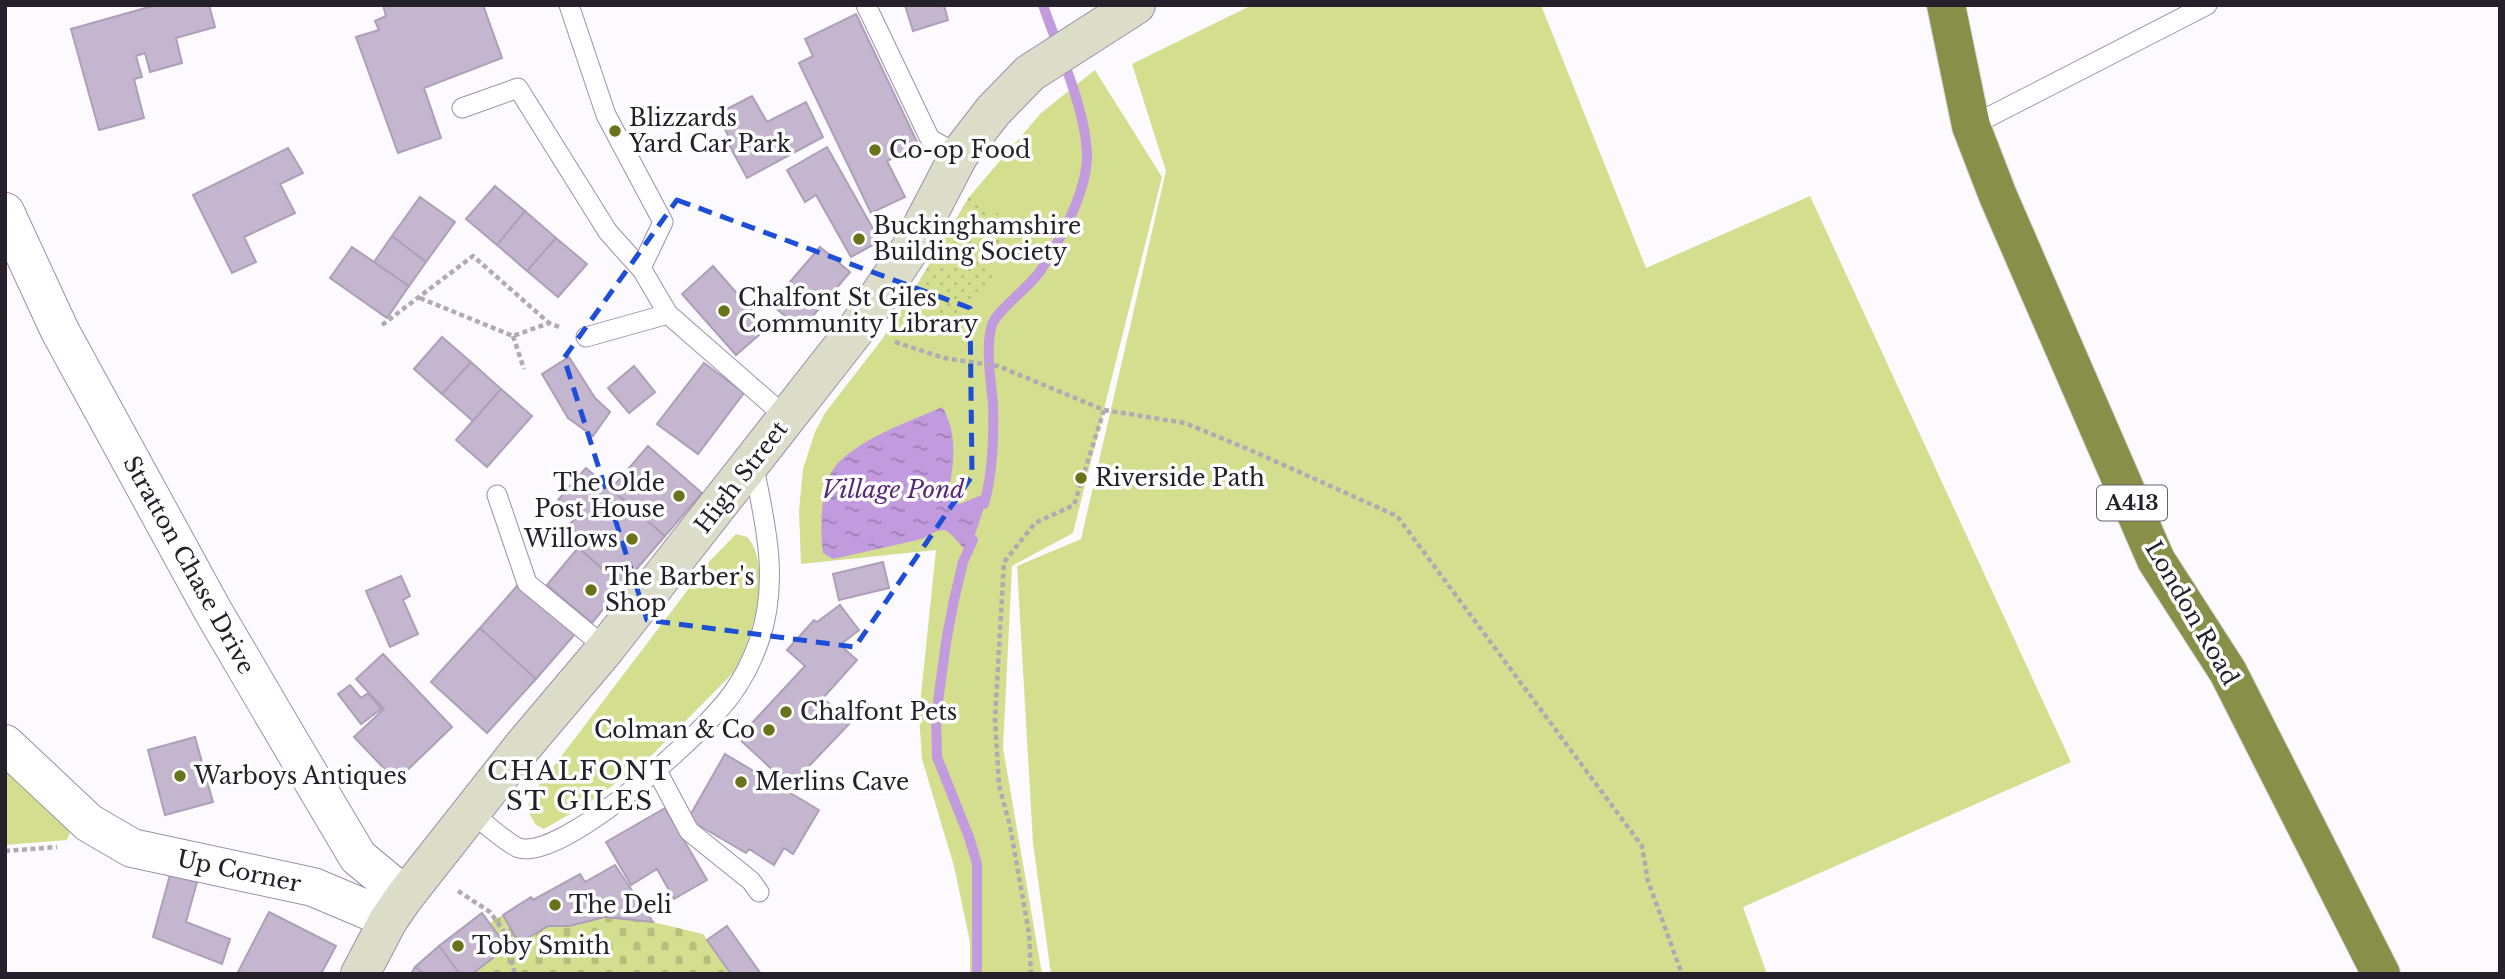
<svg xmlns="http://www.w3.org/2000/svg" width="2505" height="979" font-family="'Libre Baskerville',serif">
<style>
.green{fill:#d4de8f}
.cemetery{fill:url(#cemetery-stones)}
.park{fill:url(#park-dots)}
.water{fill:url(#water-ripples)}
.lines{fill:none;stroke-linecap:round;stroke-linejoin:round}
.stream{stroke:#c29ade;stroke-width:10}
.building{fill:#c4b6cf;stroke:#ae9fb8;stroke-width:2}
.lane-casing{stroke:#9e8fa8;stroke-width:21}
.street-casing{stroke:#9e8fa8;stroke-width:40}
.secondary-casing{stroke:#9e8fa8;stroke-width:40}
.highway-casing{stroke:#d8d7d9;stroke-width:40}
.path{stroke:#afabb3;stroke-width:4.5;stroke-dasharray:5 3.5;stroke-linecap:butt}
.lane{stroke:#fff;stroke-width:19}
.street{stroke:#fff;stroke-width:38}
.secondary{stroke:#dbddc8;stroke-width:38}
.highway{stroke:#878f49;stroke-width:38}
.marked{fill:none;stroke:#1d4ed8;stroke-width:5;stroke-dasharray:14 9;stroke-linejoin:round}
.poi-dot{fill:#6a721a;stroke:#fff;stroke-width:2.5}
.labels{text-anchor:middle;dominant-baseline:central;stroke-width:7;stroke-linejoin:round;paint-order:stroke}
.shield{fill:#fff;stroke:#67636a;stroke-width:2}
.shield-label{font-size:21px;font-weight:bold;fill:#26202a}
.poi-label{font-size:23px;fill:#26202a;stroke:#fff;text-anchor:start}
.street-label{font-size:23px;fill:#26202a;stroke:#fff}
.water-label{font-size:24px;font-style:italic;fill:#5a2877;stroke:#fff}
.quarter-label{font-size:26px;letter-spacing:2px;fill:#26202a;stroke:#fff}
</style>
<defs>
<pattern id="cemetery-stones" width="16" height="16" patternUnits="userSpaceOnUse" patternTransform="scale(1.75)"><rect width="16" height="16" fill="#d4de8f"/><path d="M2 7V4a2 2 0 0 1 4 0v3zM10 15v-3a2 2 0 0 1 4 0v3z" fill="#b6be7c"/></pattern>
<pattern id="park-dots" width="8" height="8" patternUnits="userSpaceOnUse" patternTransform="scale(1.75)"><rect width="8" height="8" fill="#d4de8f"/><path d="M2 2h.1M6 6h.1" fill="none" stroke="#b6be7c" stroke-width="1.8" stroke-linecap="round"/></pattern>
<pattern id="water-ripples" width="26" height="14" patternUnits="userSpaceOnUse" patternTransform="scale(1.75)"><rect width="26" height="14" fill="#c29ade"/><path d="M2 4q2-2 4 0t4 0M15 11q2-2 4 0t4 0" fill="none" stroke="#9d7db4"/></pattern>
</defs>
<rect width="100%" height="100%" fill="#fcf9ff"/>
<!-- green -->
<path class="green" d="M 1252,5 L 1541,5 L 1646,268 L 1810,196 L 2071,762 L 1743,907 L 1767,974 L 1051,974 L 1033,843 L 1017,566 L 1081,539 L 1166,171 L 1132,64 Z
M 1095,70 L 1162,177 L 1073,533 L 1012,566 L 1003,748 L 1042,974 L 970,974 L 970,942 L 954,866 L 922,759 L 919,714 L 936,550 L 801,564 L 799,511 L 803,469 L 815,432 L 825,413 L 883,338 L 933,261 L 969,197 L 1041,113 Z
M 736,534 L 747,537 C 774,566 752,644 732,674 L 646,761 L 587,804 L 544,829 L 536,825 L 527,810 L 531,796 L 709,562 Z
M 5,763 L 70,832 L 67,840 L 5,845 Z"/>
<!-- cemetery -->
<path class="cemetery" d="M 503,915 L 519,943 L 548,926 L 569,926 L 605,917 L 653,922 L 703,934 L 731,974 L 472,974 L 506,947 L 490,923 Z"/>
<!-- park -->
<path class="park" d="M 969,197 L 1018,225 L 990,281 L 952,329 L 911,295 Z"/>
<!-- water -->
<path class="water" d="M 942,407 C 954,426 955,449 952,471 C 951,481 948,489 949,499 L 960,504 L 989,492 L 969,553 C 960,546 955,536 945,530 L 937,531 L 922,539 L 833,559 L 823,553 C 820,531 820,487 834,468 C 855,440 911,421 942,407 Z"/>
<g class="lines">
<!-- stream -->
<path class="stream" d="M 984,504 C 993,473 994,438 993,404 C 991,381 985,347 992,325 C 996,311 1031,286 1041,270 C 1061,238 1088,191 1087,153 C 1085,107 1058,49 1043,5
M 973,540 L 963,562 L 954,600 L 946,642 L 936,717 L 937,757 L 969,837 L 977,864 L 977,974"/>
</g>
<!-- building -->
<path class="building" d="M 156,5 L 209,5 L 215,27 L 176,38 L 182,63 L 150,72 L 145,53 L 136,56 L 142,77 L 134,79 L 144,118 L 99,130 L 71,29 Z
M 383,5 L 483,5 L 502,58 L 424,88 L 441,138 L 398,153 L 356,37 L 379,30 L 375,21 L 386,16 Z
M 905,5 L 944,5 L 948,20 L 913,31 Z
M 856,14 L 919,146 L 887,161 L 905,197 L 871,213 L 799,63 L 813,56 L 805,39 Z
M 752,96 L 767,122 L 806,102 L 823,137 L 747,178 L 728,143 L 731,141 L 717,114 Z
M 827,147 L 880,241 L 851,257 L 816,195 L 805,202 L 787,170 Z
M 288,148 L 303,173 L 280,184 L 295,213 L 244,237 L 256,262 L 232,273 L 193,195 Z
M 495,186 L 525,211 L 497,245 L 466,219 Z
M 420,197 L 455,222 L 426,262 L 392,236 Z
M 525,211 L 556,238 L 527,271 L 497,245 Z
M 392,236 L 426,262 L 409,286 L 374,262 Z
M 556,238 L 587,264 L 558,297 L 527,271 Z
M 352,247 L 409,286 L 387,318 L 330,278 Z
M 820,247 L 850,272 L 801,330 L 771,304 Z
M 713,266 L 767,328 L 736,355 L 682,294 Z
M 442,337 L 471,362 L 442,394 L 414,369 Z
M 569,357 L 595,398 L 610,412 L 593,436 L 568,418 L 542,374 Z
M 471,362 L 501,389 L 473,421 L 442,394 Z
M 704,363 L 744,393 L 698,454 L 657,424 Z
M 634,366 L 655,392 L 629,413 L 608,388 Z
M 501,389 L 532,416 L 487,467 L 456,440 Z
M 648,446 L 702,493 L 665,536 L 611,489 Z
M 586,468 L 665,536 L 622,586 L 562,533 L 577,516 L 558,500 Z
M 578,548 L 622,586 L 592,623 L 547,585 Z
M 883,562 L 889,588 L 839,600 L 833,574 Z
M 401,576 L 410,596 L 403,600 L 418,634 L 390,647 L 366,591 Z
M 517,586 L 575,634 L 536,679 L 480,628 Z
M 840,605 L 859,630 L 840,645 L 857,660 L 823,698 L 850,723 L 790,786 L 738,738 L 805,666 L 787,650 L 814,620 L 817,622 Z
M 480,628 L 536,679 L 487,733 L 431,682 Z
M 383,654 L 452,727 L 396,781 L 354,737 L 384,709 L 356,679 Z
M 350,685 L 361,698 L 368,693 L 381,709 L 361,724 L 338,694 Z
M 195,737 L 213,802 L 165,815 L 148,750 Z
M 725,754 L 819,810 L 793,854 L 784,848 L 774,865 L 749,849 L 746,853 L 688,819 Z
M 665,808 L 707,880 L 674,899 L 657,869 L 631,885 L 606,842 Z
M 615,865 L 653,922 L 605,917 L 569,926 L 548,926 L 519,943 L 503,915 L 531,897 L 533,900 L 580,874 L 585,882 Z
M 170,875 L 197,882 L 186,922 L 230,939 L 222,964 L 153,937 Z
M 269,912 L 336,946 L 321,974 L 237,974 Z
M 482,913 L 507,947 L 472,974 L 460,974 L 439,946 Z
M 727,926 L 761,974 L 731,974 L 707,940 Z
M 439,946 L 460,974 L 425,974 L 415,967 Z
M 415,967 L 425,974 L 411,974 Z"/>
<g class="lines">
<defs>
<path id="lane" d="M 569,5 L 606,115 L 663,222 L 641,268 L 668,314 L 787,418
M 866,5 L 930,139 L 959,155
M 462,108 L 518,88 L 608,232 L 643,271
M 1971,126 L 2207,5
M 586,337 L 668,314
M 497,495 L 527,583 L 606,648
M 657,771 L 689,831 L 751,881 L 759,892
M 472,813 C 482,821 509,845 519,848 C 562,860 687,746 716,713 C 735,693 750,667 759,641 C 780,582 765,521 753,463"/>
<path id="street" d="M 5,212 L 60,331 L 213,611 L 291,744 L 358,857 L 405,896
M 5,744 L 89,823 L 132,848 L 313,887 L 389,919"/>
<path id="secondary" d="M 360,974 L 389,919 L 405,896 L 524,745 L 606,648 L 860,324 L 910,249 L 959,155 L 993,111 L 1030,73 L 1136,5"/>
<path id="highway" d="M 1946,5 L 1971,126 L 1998,196 L 2156,560 L 2228,672 L 2381,974"/>
</defs>
<!-- lane casing -->
<use href="#lane" class="lane-casing"/>
<!-- street casing -->
<use href="#street" class="street-casing"/>
<!-- secondary casing -->
<use href="#secondary" class="secondary-casing"/>
<!-- highway casing -->
<use href="#highway" class="highway-casing"/>
<!-- path -->
<path class="path" d="M 420,298 L 513,336 L 549,323 L 562,328
M 382,325 L 473,256 L 549,323
M 513,336 L 524,369
M 895,342 L 944,358 L 998,366 L 1104,410 L 1074,505 L 1035,523 L 1004,562 L 995,719 L 999,785 L 1010,826 L 1029,933 L 1031,974
M 1104,410 L 1185,423 L 1257,453 L 1397,516 L 1642,846 L 1648,881 L 1682,974
M 5,851 L 57,847
M 458,891 L 490,912 L 511,941 L 509,952 L 515,974"/>
<!-- lane -->
<use href="#lane" class="lane"/>
<!-- street -->
<use href="#street" class="street"/>
<!-- secondary -->
<use href="#secondary" class="secondary"/>
<!-- highway -->
<use href="#highway" class="highway"/>
</g>
<!-- marked area -->
<path class="marked" d="M 677,200 L 970,308 L 972,476 L 855,647 L 647,620 L 564,358 Z"/>
<!-- markers -->
<g class="poi-dot">
<circle cx="615" cy="131" r="7"/>
<circle cx="875" cy="150" r="7"/>
<circle cx="859" cy="239" r="7"/>
<circle cx="724" cy="311" r="7"/>
<circle cx="1081" cy="478" r="7"/>
<circle cx="679" cy="496" r="7"/>
<circle cx="632" cy="539" r="7"/>
<circle cx="591" cy="590" r="7"/>
<circle cx="786" cy="712" r="7"/>
<circle cx="769" cy="730" r="7"/>
<circle cx="180" cy="776" r="7"/>
<circle cx="741" cy="782" r="7"/>
<circle cx="555" cy="905" r="7"/>
<circle cx="458" cy="946" r="7"/>
</g>
<g class="labels">
<!-- shield labels -->
<rect class="shield" x="2097" y="485.5" width="70" height="35" rx="5"/>
<g class="shield-label">
<text x="2132" y="503">A413</text>
</g>
<!-- poi labels -->
<g class="poi-label">
<text x="629" y="118">Blizzards<tspan x="629" dy="26">Yard Car Park</tspan></text>
<text x="889" y="150">Co-op Food</text>
<text x="873" y="226">Buckinghamshire<tspan x="873" dy="26">Building Society</tspan></text>
<text x="738" y="298">Chalfont St Giles<tspan x="738" dy="26">Community Library</tspan></text>
<text x="1095" y="478">Riverside Path</text>
<text x="665" y="483" text-anchor="end">The Olde<tspan x="665" dy="26">Post House</tspan></text>
<text x="618" y="539" text-anchor="end">Willows</text>
<text x="605" y="577">The Barber's<tspan x="605" dy="26">Shop</tspan></text>
<text x="800" y="712">Chalfont Pets</text>
<text x="755" y="730" text-anchor="end">Colman &amp; Co</text>
<text x="194" y="776">Warboys Antiques</text>
<text x="755" y="782">Merlins Cave</text>
<text x="569" y="905">The Deli</text>
<text x="472" y="946">Toby Smith</text>
</g>
<!-- street labels -->
<g class="street-label">
<text transform="translate(741 477) rotate(-52)">High Street</text>
<text transform="translate(189 565) rotate(61)">Stratton Chase Drive</text>
<text transform="translate(2192 613) rotate(60)">London Road</text>
<text transform="translate(239 871) rotate(12)">Up Corner</text>
</g>
<!-- water labels -->
<g class="water-label">
<text x="893" y="489">Village Pond</text>
</g>
<!-- quarter labels -->
<g class="quarter-label">
<text x="580" y="771">CHALFONT<tspan x="580" dy="30">ST GILES</tspan></text>
</g>
</g>
<!-- border -->
<rect width="2505" height="979" fill="none" stroke="#26202a" stroke-width="14"/>
</svg>
